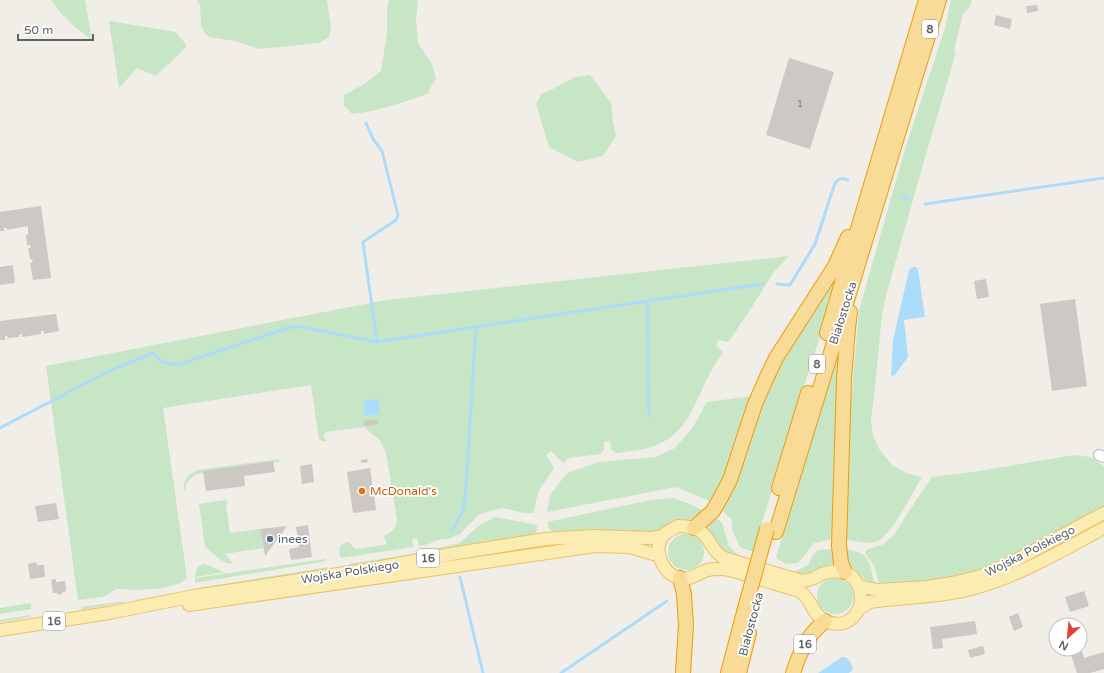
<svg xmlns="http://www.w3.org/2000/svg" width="1104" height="673" font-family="'Varela Round',sans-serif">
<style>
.green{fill:#c7e6c5}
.water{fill:#acdcfb}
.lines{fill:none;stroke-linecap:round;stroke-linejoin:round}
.stream{stroke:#acdcfb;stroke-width:3}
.building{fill:#ccc8c4}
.minor-casing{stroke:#b4b7bb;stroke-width:12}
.major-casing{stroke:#ebc065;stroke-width:14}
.highway-casing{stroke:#ec9c0b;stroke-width:16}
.minor{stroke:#fff;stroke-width:10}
.major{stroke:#fbecb1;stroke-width:12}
.highway{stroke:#f8db96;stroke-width:14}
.highway-bridge-casing{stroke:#ec9c0b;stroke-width:16;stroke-linecap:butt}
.highway-bridge{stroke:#f8db96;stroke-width:14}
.food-dot{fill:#e8710a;stroke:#fff;stroke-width:1.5}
.service-dot{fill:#5c6f8a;stroke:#fff;stroke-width:1.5}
.labels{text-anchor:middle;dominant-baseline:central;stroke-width:3.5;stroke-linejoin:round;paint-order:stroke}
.number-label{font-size:10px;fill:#7a7c7e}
.shield{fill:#fff;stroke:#8e9195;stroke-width:1}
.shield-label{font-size:11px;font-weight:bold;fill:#5e6267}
.street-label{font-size:12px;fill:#5e6267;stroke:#fff}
.food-label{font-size:12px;fill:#c56008;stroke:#fff;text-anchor:start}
.service-label{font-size:12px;fill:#4e5e75;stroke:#fff;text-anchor:start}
</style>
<rect width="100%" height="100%" fill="#f0eee7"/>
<!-- green -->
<path class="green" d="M 51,0 L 85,0 L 92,40 C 76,29 62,16 51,0 Z
M 197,0 L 327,0 L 331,28 L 329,37 L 319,43 L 259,49 L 235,41 L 209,37 L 205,33 L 201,26 L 200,5 Z
M 389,0 L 418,0 L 416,19 L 418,43 L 432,64 L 436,78 L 427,94 C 402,103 378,111 352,114 L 344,106 L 344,95 L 364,84 L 381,71 L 387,33 L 387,10 Z
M 951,0 L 972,0 L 970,6 L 963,14 L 954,50 L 956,52 L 924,161 L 887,292 L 882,314 L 874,398 L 871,419 L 873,435 L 879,449 L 892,465 L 908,474 L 922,477 C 913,492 892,534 878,541 C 869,545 855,541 845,539 L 850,411 L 859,310 L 906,146 L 945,28 Z
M 109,21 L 176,32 L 187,46 L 156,76 L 137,68 L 119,88 Z
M 590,75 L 611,103 L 613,121 L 616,136 L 603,156 L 578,162 L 549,147 L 536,104 L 541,94 L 553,89 L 575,77 Z
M 789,256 L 774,272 L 746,316 L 728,342 L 719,340 L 716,346 L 723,352 C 717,361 711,371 706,381 C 695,404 687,429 663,442 C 649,450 632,451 616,453 L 611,449 L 610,441 L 604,442 L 604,450 L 600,454 L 569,458 L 563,463 L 551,451 L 546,455 L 554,468 L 539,490 L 536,500 L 534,513 L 524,513 L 502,508 L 490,511 L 480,514 L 460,534 L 449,539 L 437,540 L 429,544 L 419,546 L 417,538 L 412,540 L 413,547 L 341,558 C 337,550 339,543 349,542 L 355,549 L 384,545 L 387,542 L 384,538 L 384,536 C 392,532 396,528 397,519 L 386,453 L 380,440 L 368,431 L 365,427 L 326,432 L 323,435 L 326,440 L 326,441 C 323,442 321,441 319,439 L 311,385 L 163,408 L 187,578 L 181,583 L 163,588 L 140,590 L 117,589 L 103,597 L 78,600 L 46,366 L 386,300 Z
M 842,268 L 804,386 L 753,552 L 740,547 L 732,530 L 732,520 L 722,510 L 758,418 L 767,393 L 791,347 Z
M 842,337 L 833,539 L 814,543 L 798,563 L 786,564 L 776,558 L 828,378 Z
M 752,396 L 721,483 L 712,502 L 676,487 L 547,512 L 550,495 L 567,473 L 599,462 L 656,457 L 675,448 L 693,427 L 707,402 Z
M 1074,455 L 1090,457 L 1104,466 L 1104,508 L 987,570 L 925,584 L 881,585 L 878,580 L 874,566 L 865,553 L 866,550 L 884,544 L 895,534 L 907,514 L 932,477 L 979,471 Z
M 279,459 L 280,461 L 279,462 L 273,463 L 273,461 L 203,471 L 203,473 C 192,475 186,480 185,491 L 184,490 C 183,480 188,474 198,470 Z
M 673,498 L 693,505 L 706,513 L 690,520 L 675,520 L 653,533 L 557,534 L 549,529 L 547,522 L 651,500 Z
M 226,500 L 228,503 L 228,504 L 226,505 L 230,533 L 260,529 L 263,548 L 225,554 L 233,564 C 222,564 213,553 205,547 L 199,504 Z
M 495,517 L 538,525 L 536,532 L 532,537 L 422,556 L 419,552 L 460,543 L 477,527 Z
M 717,518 L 722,523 L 729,546 L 743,559 L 725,553 L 716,544 L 713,536 L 706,527 Z
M668 552a18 18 0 1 1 36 0a18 18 0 1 1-36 0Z
M 832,549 L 835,564 L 828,565 L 802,575 L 792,573 L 808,565 L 813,555 L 818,550 Z
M 844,549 C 870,552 870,561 874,584 L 865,580 L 847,562 Z
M 414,554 L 413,558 L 355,567 L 348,564 Z
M 325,559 L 327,561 L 195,583 L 195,578 Z
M 203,564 C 212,565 218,571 226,572 L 195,577 L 197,568 Z
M 328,567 L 325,571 L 203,590 L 198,588 Z
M817 596a18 18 0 1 1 36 0a18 18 0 1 1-36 0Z
M 178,592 L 162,597 L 135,603 L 135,600 Z
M 126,601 L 123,603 L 81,610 L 81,607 Z
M 31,603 L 31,609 L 0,614 L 0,608 Z
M 31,615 L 31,617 L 0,622 L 0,620 Z"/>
<!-- water -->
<path class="water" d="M 914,267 L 916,267 L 918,270 L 925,317 L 904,320 L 908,357 L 894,376 L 891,375 L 891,373 L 893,340 L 909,270 L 911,268 Z
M 378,399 L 380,414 L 365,416 L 363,401 Z
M 842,657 L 845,657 C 849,659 852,664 853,669 L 849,673 L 818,673 Z"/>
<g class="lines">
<!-- stream -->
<path class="stream" d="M 366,123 L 373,139 L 382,151 L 398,215 L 396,220 L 363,242 L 377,342
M 902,197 L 909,199
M 925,204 L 1104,178
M 777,284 L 790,285 L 815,244 L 835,183 C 839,178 842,178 848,180
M 647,301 L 649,416
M 0,428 L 109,371 L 153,353 C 163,364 165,364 180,364 L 291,327 L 302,327 L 377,342 L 647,301 L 763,284
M 452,532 L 456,523 L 462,513 L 465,501 L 476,327
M 460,577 L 483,673
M 561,673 L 667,601"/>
</g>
<!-- building -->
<path class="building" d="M 1037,5 L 1038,11 L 1027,13 L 1026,6 Z
M 996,15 L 1012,19 L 1010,29 L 994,25 Z
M 789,58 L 834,72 L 810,149 L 766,135 Z
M 41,206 L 51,278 L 33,280 L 30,263 L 33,262 L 32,259 L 30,259 L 28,248 L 31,248 L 30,245 L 27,245 L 26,235 L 28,235 L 28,226 L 7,230 L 7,228 L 4,228 L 4,231 L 0,231 L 0,212 Z
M 13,265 L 15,283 L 0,285 L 0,267 Z
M 986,279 L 989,297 L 977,299 L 974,281 Z
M 1075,299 L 1087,386 L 1052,391 L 1040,304 Z
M 56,314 L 59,331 L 44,334 L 44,331 L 41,331 L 41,334 L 22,337 L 22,334 L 19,335 L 19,337 L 8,338 L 7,336 L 5,336 L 5,340 L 0,340 L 0,321 Z
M 378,419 L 378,424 L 365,426 L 364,421 Z
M 367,459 L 368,462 L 361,463 L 361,460 Z
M 273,461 L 275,472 L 244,476 L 245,486 L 206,491 L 203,471 Z
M 312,464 L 314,482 L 302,484 L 300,466 Z
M 370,468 L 376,510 L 353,513 L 347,472 Z
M 56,503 L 59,519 L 38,522 L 35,506 Z
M 308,525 L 312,557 L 291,560 L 289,549 L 299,547 L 296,527 Z
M 287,526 L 265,556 L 260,529 Z
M 36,562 L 37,565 L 44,565 L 45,577 L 30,579 L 28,564 Z
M 56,579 L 56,582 L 65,581 L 66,591 L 62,592 L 62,594 L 58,595 L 58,593 L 53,593 L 51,580 Z
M 1084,591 L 1089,606 L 1070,612 L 1065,597 Z
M 1018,613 L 1023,627 L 1014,631 L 1009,617 Z
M 975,621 L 977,634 L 942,639 L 943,648 L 933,649 L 930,627 Z
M 1080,645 L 1084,658 L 1104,652 L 1104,669 L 1090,673 L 1077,673 L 1069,649 L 1080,649 Z
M 983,646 L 985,654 L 970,658 L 968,650 Z"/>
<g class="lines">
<defs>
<path id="minor" d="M 1099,455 L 1104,457"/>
<path id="major" d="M 678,526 C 691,526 702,529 709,541 C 715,550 714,551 724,558 L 802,581 C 806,580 810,580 814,578 C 817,577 819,575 822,574 C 828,571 836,571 843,572 C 848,573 852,576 855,580 C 871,603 852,633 825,621 C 813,615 812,601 802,593 C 800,591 796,590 793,589 C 779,585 764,580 749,576 C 740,573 730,569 720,569 C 716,569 711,569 708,570 C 698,573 690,581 679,578 C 663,574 652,550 663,536 C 667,531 673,529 678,526 Z
M 859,586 L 877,590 L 927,587 L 952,583 L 981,576 L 1014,561 L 1104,513
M 189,605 L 595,546 L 629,547 L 660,556
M 860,608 L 870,602 C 903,597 938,598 971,589 C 1018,577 1061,551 1104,528
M 0,630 L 109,613 L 194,596 L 370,569 L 457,553 L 545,539 L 592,536 L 652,538 L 663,536"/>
<path id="highway" d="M 827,333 L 926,0
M 779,488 L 808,393
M 694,528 L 713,511 L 721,497 L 730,480 L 755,404 L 766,379 L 776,358 L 835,266 L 848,237
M 776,532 C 829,355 885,178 939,0
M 845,572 L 841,563 L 839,546 L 844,379 L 848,328 L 850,312
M 680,578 L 684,594 L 686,625 L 683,673
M 728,673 L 744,612
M 739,673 L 749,633
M 793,673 C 800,652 807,635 825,621"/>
</defs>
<!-- minor casing -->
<use href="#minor" class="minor-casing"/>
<!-- major casing -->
<use href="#major" class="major-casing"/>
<!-- highway casing -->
<use href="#highway" class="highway-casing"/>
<!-- minor -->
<use href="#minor" class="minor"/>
<!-- major -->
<use href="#major" class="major"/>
<!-- highway -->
<use href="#highway" class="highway"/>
<defs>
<path id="highway-bridge" d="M 744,612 L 767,529"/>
</defs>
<!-- highway-bridge casing -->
<use href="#highway-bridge" class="highway-bridge-casing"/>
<!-- highway-bridge -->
<use href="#highway-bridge" class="highway-bridge"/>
</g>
<!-- markers -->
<circle class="food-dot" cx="362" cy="491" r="4"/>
<circle class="service-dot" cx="270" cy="539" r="4"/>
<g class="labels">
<!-- number labels -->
<g class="number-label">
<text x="800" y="104">1</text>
</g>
<!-- shield labels -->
<g class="shield">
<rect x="922" y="20" width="16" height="18" rx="3"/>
<rect x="809" y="355" width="16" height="18" rx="3"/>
<rect x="417" y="549" width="22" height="18" rx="3"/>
<rect x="43" y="612" width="22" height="18" rx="3"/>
<rect x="794" y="635" width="22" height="18" rx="3"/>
</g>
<g class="shield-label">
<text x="930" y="29">8</text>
<text x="817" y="364">8</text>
<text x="428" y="558">16</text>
<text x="54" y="621">16</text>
<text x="805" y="644">16</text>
</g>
<!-- street labels -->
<g class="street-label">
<text transform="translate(843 313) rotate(-72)">Białostocka</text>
<text transform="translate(1030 551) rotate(-27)">Wojska Polskiego</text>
<text transform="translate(350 572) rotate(-9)">Wojska Polskiego</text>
<text transform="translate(751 624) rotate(-75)">Białostocka</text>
</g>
<!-- food labels -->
<g class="food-label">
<text x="370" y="491">McDonald's</text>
</g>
<!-- service labels -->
<g class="service-label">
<text x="278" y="539">inees</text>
</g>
</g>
<!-- north arrow -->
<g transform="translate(1068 637) rotate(207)"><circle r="19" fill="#ffffff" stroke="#bfc0c2"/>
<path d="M0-3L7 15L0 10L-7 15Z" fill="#e1423c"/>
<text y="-6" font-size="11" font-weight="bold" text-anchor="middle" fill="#5e6267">N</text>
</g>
<!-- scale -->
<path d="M18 34v6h75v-6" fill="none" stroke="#5e6267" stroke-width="2"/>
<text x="24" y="34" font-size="12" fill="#5e6267" stroke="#ffffff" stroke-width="3" paint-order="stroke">50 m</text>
</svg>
